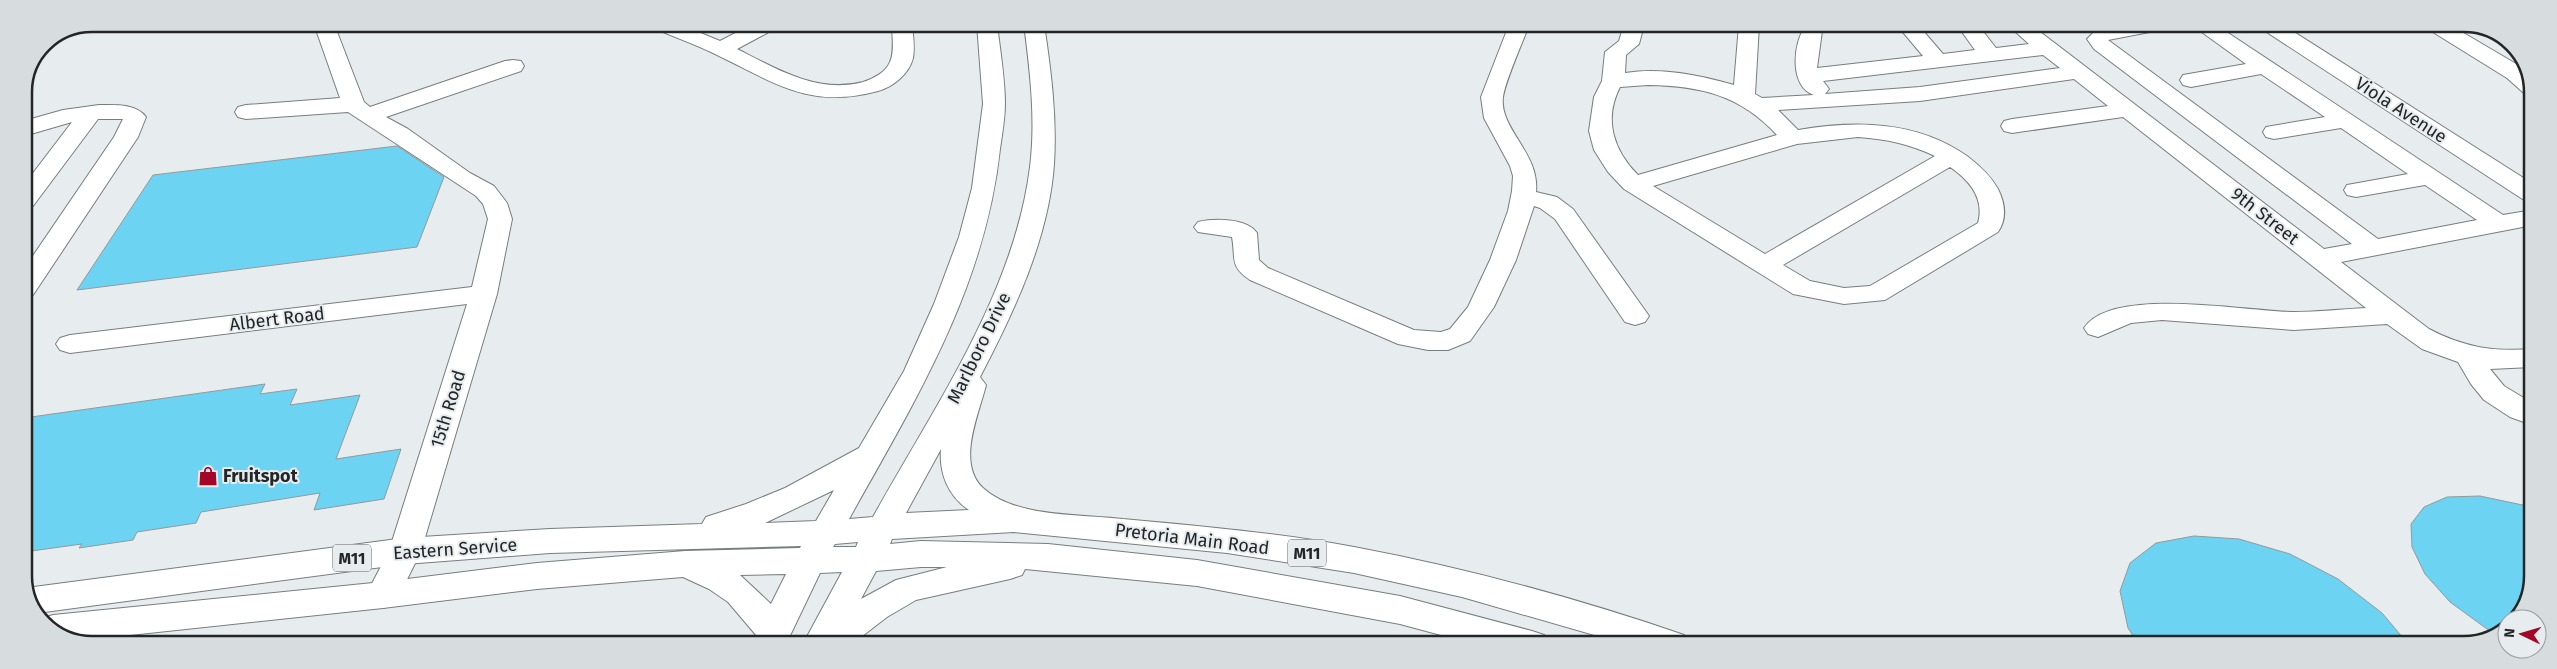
<svg xmlns="http://www.w3.org/2000/svg" width="2557" height="669" font-family="'Fira Sans',sans-serif">
<style>
.building{fill:#6cd4f2;stroke:#94999b}
.lines{fill:none;stroke-linecap:round;stroke-linejoin:round}
.minor-casing{stroke:#787d7f;stroke-width:2}
.major-casing{stroke:#787d7f;stroke-width:2}
.minor{fill:#fff;fill-rule:evenodd}
.major{fill:#fff;fill-rule:evenodd}
.labels{text-anchor:middle;dominant-baseline:central;stroke-width:4;stroke-linejoin:round;paint-order:stroke}
.shield{fill:#e7ecee;stroke:#5e6162;stroke-width:1}
.shield-label{font-size:16px;font-weight:bold;fill:#232526}
.street-label{font-size:18px;fill:#232526;stroke:#e7ecee}
.poi-label{font-size:18px;font-weight:bold;fill:#232526;stroke:#e7ecee;text-anchor:start}
.rim{fill:none;stroke:#232526;stroke-width:2.5}
</style>
<rect width="100%" height="100%" fill="#e7ecee"/>
<!-- building -->
<path class="building" d="M 397,146 L 444,177 L 417,247 L 77,290 L 153,175 Z
M 265,384 L 260,394 L 297,389 L 290,405 L 360,395 L 336,459 L 401,449 L 384,499 L 314,510 L 320,493 L 201,512 L 196,523 L 137,532 L 133,540 L 79,548 L 82,544 L 24,552 L 24,418 Z
M 2480,496 L 2532,507 L 2532,590 L 2515,619 L 2507,619 L 2507,629 L 2494,634 L 2450,602 L 2425,574 L 2412,547 L 2411,524 L 2424,507 L 2447,497 Z
M 2194,536 L 2239,539 L 2290,554 L 2338,579 L 2382,613 L 2409,645 L 2139,645 L 2128,628 L 2120,591 L 2130,563 L 2156,543 Z"/>
<g class="lines">
<defs>
<path id="minor" d="M 314,24 L 334,24 L 364,102 L 370,107 L 505,61 L 513,60 L 521,61 L 524,66 L 521,71 L 386,117 L 408,129 L 470,173 L 494,186 L 507,203 L 512,219 L 497,294 L 421,551 L 395,604 L 383,608 L 371,604 L 366,595 L 389,551 L 467,304 L 70,353 L 60,350 L 56,344 L 60,338 L 70,335 L 472,287 L 488,219 L 483,204 L 476,196 L 348,112 L 246,119 L 238,117 L 235,112 L 238,107 L 246,105 L 340,98 Z
M 651,24 L 679,24 L 720,41 L 753,24 L 775,24 L 767,33 L 737,49 C 777,69 817,94 863,82 C 873,79 886,72 890,62 C 895,51 892,36 892,24 L 912,24 C 913,35 915,47 913,58 C 909,74 893,87 878,91 C 808,110 774,82 713,53 C 694,44 674,37 654,28 Z
M 1509,25 L 1529,25 C 1522,44 1506,79 1503,97 C 1499,129 1540,153 1536,192 L 1557,197 L 1573,209 L 1649,316 L 1645,322 L 1635,325 L 1625,322 L 1555,219 L 1540,208 L 1534,206 L 1516,260 L 1494,307 L 1470,341 L 1448,350 L 1428,350 L 1398,344 L 1250,280 C 1229,266 1236,258 1232,237 L 1198,232 L 1194,227 L 1198,222 C 1214,218 1247,218 1257,233 L 1259,260 L 1268,268 L 1414,330 L 1441,332 L 1450,329 L 1468,307 L 1490,260 L 1508,211 L 1512,191 L 1513,176 L 1510,166 L 1484,118 L 1481,97 Z
M 1624,25 L 1644,25 L 1639,44 L 1626,55 L 1625,73 C 1661,67 1699,75 1734,85 L 1739,25 L 1759,25 L 1755,94 L 1762,98 L 1814,95 C 1789,87 1793,43 1805,27 L 1812,25 L 1819,27 L 1822,31 L 1817,68 L 1923,56 L 1897,25 L 1918,25 L 1943,54 L 1975,50 L 1957,25 L 1978,25 L 1996,48 L 2029,44 L 2008,25 L 2031,25 L 2324,249 L 2352,244 L 2094,49 L 2087,39 L 2097,29 L 2104,27 L 2168,25 L 2165,29 L 2108,40 L 2378,239 L 2477,220 L 2425,185 L 2356,197 L 2347,195 L 2344,190 L 2347,185 L 2408,174 L 2341,128 L 2274,139 L 2266,137 L 2263,132 L 2266,127 L 2325,117 L 2261,74 L 2191,87 L 2183,85 L 2180,80 L 2183,75 L 2246,64 L 2192,25 L 2216,25 L 2503,215 L 2533,210 L 2533,225 L 2341,262 L 2429,329 C 2463,347 2493,352 2532,349 L 2532,367 L 2490,369 L 2504,386 L 2532,403 L 2532,425 L 2510,417 L 2484,400 L 2471,384 L 2458,362 L 2422,349 L 2387,324 L 2294,330 L 2162,320 L 2131,323 L 2098,337 L 2088,334 L 2084,328 C 2112,285 2249,312 2294,312 C 2318,312 2343,309 2366,308 L 2123,117 L 2012,133 L 2004,131 L 2001,126 L 2004,121 L 2012,119 L 2108,106 L 2074,79 L 1920,101 L 1778,110 L 1798,130 C 1857,120 1917,121 1967,156 C 1980,166 1990,175 1998,189 C 2005,203 2007,219 1998,232 L 1885,300 L 1844,304 L 1793,294 L 1624,189 L 1608,172 L 1594,150 L 1589,131 L 1594,97 L 1602,81 L 1605,52 L 1619,41 ZM 2043,55 L 2060,68 L 1920,87 L 1825,94 L 1829,89 L 1823,81 ZM 1648,85 C 1701,86 1740,95 1777,135 L 1638,175 C 1614,151 1603,120 1620,87 ZM 1858,137 C 1887,139 1909,144 1935,156 L 1765,254 L 1653,186 L 1797,144 ZM 1950,167 C 1969,180 1985,198 1978,223 L 1870,286 L 1844,288 L 1810,281 L 1783,265 Z
M 2259,25 L 2283,25 L 2533,184 L 2533,202 L 2524,200 L 2262,29 Z
M 2425,25 L 2450,25 L 2523,68 L 2533,88 L 2533,96 L 2525,94 L 2507,78 L 2428,29 Z
M 99,105 C 114,105 136,103 146,117 L 138,137 L 33,295 L 24,297 L 24,269 L 114,137 L 123,119 L 98,119 L 33,206 L 24,208 L 24,185 L 72,122 L 24,136 L 24,121 L 63,110 Z"/>
<path id="major" d="M 977,24 L 997,24 C 1000,50 1005,78 1005,104 C 1005,119 1002,134 1000,149 C 985,288 916,399 849,519 L 873,517 C 934,407 1014,294 1030,167 C 1036,120 1030,71 1024,24 L 1044,24 C 1051,71 1057,117 1054,164 C 1049,238 1014,312 980,377 L 986,385 C 979,414 956,463 983,488 C 1016,518 1080,514 1123,519 C 1200,526 1278,533 1354,547 C 1465,568 1577,598 1684,635 L 1689,645 L 1629,645 L 1462,597 L 1354,573 L 1227,553 L 1014,532 L 892,539 L 890,544 L 921,541 L 1048,544 L 1197,560 L 1400,596 L 1532,631 L 1544,635 L 1549,645 L 1478,645 L 1400,624 L 1197,586 L 1025,569 L 1022,575 L 1010,579 L 916,600 L 887,617 L 852,644 L 803,644 L 842,572 L 820,573 L 786,644 L 752,644 L 756,635 L 728,602 L 709,589 L 683,577 L 537,589 L 383,608 L 74,641 L 41,622 L 41,619 L 53,615 L 383,582 L 537,563 L 685,551 L 800,548 L 801,546 L 550,553 L 405,564 L 37,613 L 26,588 L 405,538 L 550,529 L 702,524 L 706,517 L 746,504 L 785,488 L 859,448 L 904,371 L 934,304 L 959,237 L 972,188 L 983,104 ZM 941,449 C 939,473 948,496 969,510 L 906,513 ZM 834,490 L 816,521 L 765,523 ZM 858,542 L 856,547 L 833,547 L 835,544 ZM 921,567 L 947,567 L 896,580 L 861,599 L 876,571 ZM 786,574 L 771,604 L 740,575 Z"/>
</defs>
<!-- minor casing -->
<use href="#minor" class="minor-casing"/>
<!-- major casing -->
<use href="#major" class="major-casing"/>
<!-- minor -->
<use href="#minor" class="minor"/>
<!-- major -->
<use href="#major" class="major"/>
</g>
<!-- icons -->
<defs>
<symbol id="shop-bare" viewBox="-9 -9 18 18"><path d="M-5-2.5h2.3a2.7 3.5 0 0 1 5.4 0H5L5.5 6h-11ZM-1.5-2.5h3a1.5 2.3 0 0 0-3 0Z" fill="#a40628" stroke="#e7ecee" stroke-width="2.5" paint-order="stroke"/></symbol>
</defs>
<g fill-rule="evenodd">
<use href="#shop-bare" x="194" y="462" width="28" height="28"/>
</g>
<g class="labels">
<!-- shield labels -->
<g class="shield">
<rect x="1288" y="539.5" width="38" height="27" rx="4"/>
<rect x="333" y="544.5" width="38" height="27" rx="4"/>
</g>
<g class="shield-label">
<text x="1307" y="553">M11</text>
<text x="352" y="558">M11</text>
</g>
<!-- street labels -->
<g class="street-label">
<text transform="translate(2401 110) rotate(33)">Viola Avenue</text>
<text transform="translate(2265 216) rotate(38)">9th Street</text>
<text transform="translate(277 319) rotate(-7)">Albert Road</text>
<text transform="translate(979 348) rotate(-64)">Marlboro Drive</text>
<text transform="translate(448 409) rotate(-73)">15th Road</text>
<text transform="translate(1192 539) rotate(7)">Pretoria Main Road</text>
<text transform="translate(455 549) rotate(-4)">Eastern Service</text>
</g>
<!-- poi labels -->
<g class="poi-label">
<text x="223" y="476">Fruitspot</text>
</g>
</g>
<!-- crop -->
<path d="M0 0H2557V669H0ZM92 32H2464A60 60 0 0 1 2524 92V576A60 60 0 0 1 2464 636H92A60 60 0 0 1 32 576V92A60 60 0 0 1 92 32Z" fill="#d7dcde" fill-rule="evenodd"/>
<path class="rim" d="M92 32H2464A60 60 0 0 1 2524 92V576A60 60 0 0 1 2464 636H92A60 60 0 0 1 32 576V92A60 60 0 0 1 92 32Z"/>
<!-- north arrow -->
<g transform="translate(2522 634) rotate(275)"><circle r="24" fill="#e7ecee" stroke="#999c9e"/>
<path d="M0-4L9 19L0 12L-9 19Z" fill="#a40628"/>
<text y="-8" font-size="14" font-weight="bold" text-anchor="middle" fill="#232526">N</text>
</g>
</svg>
